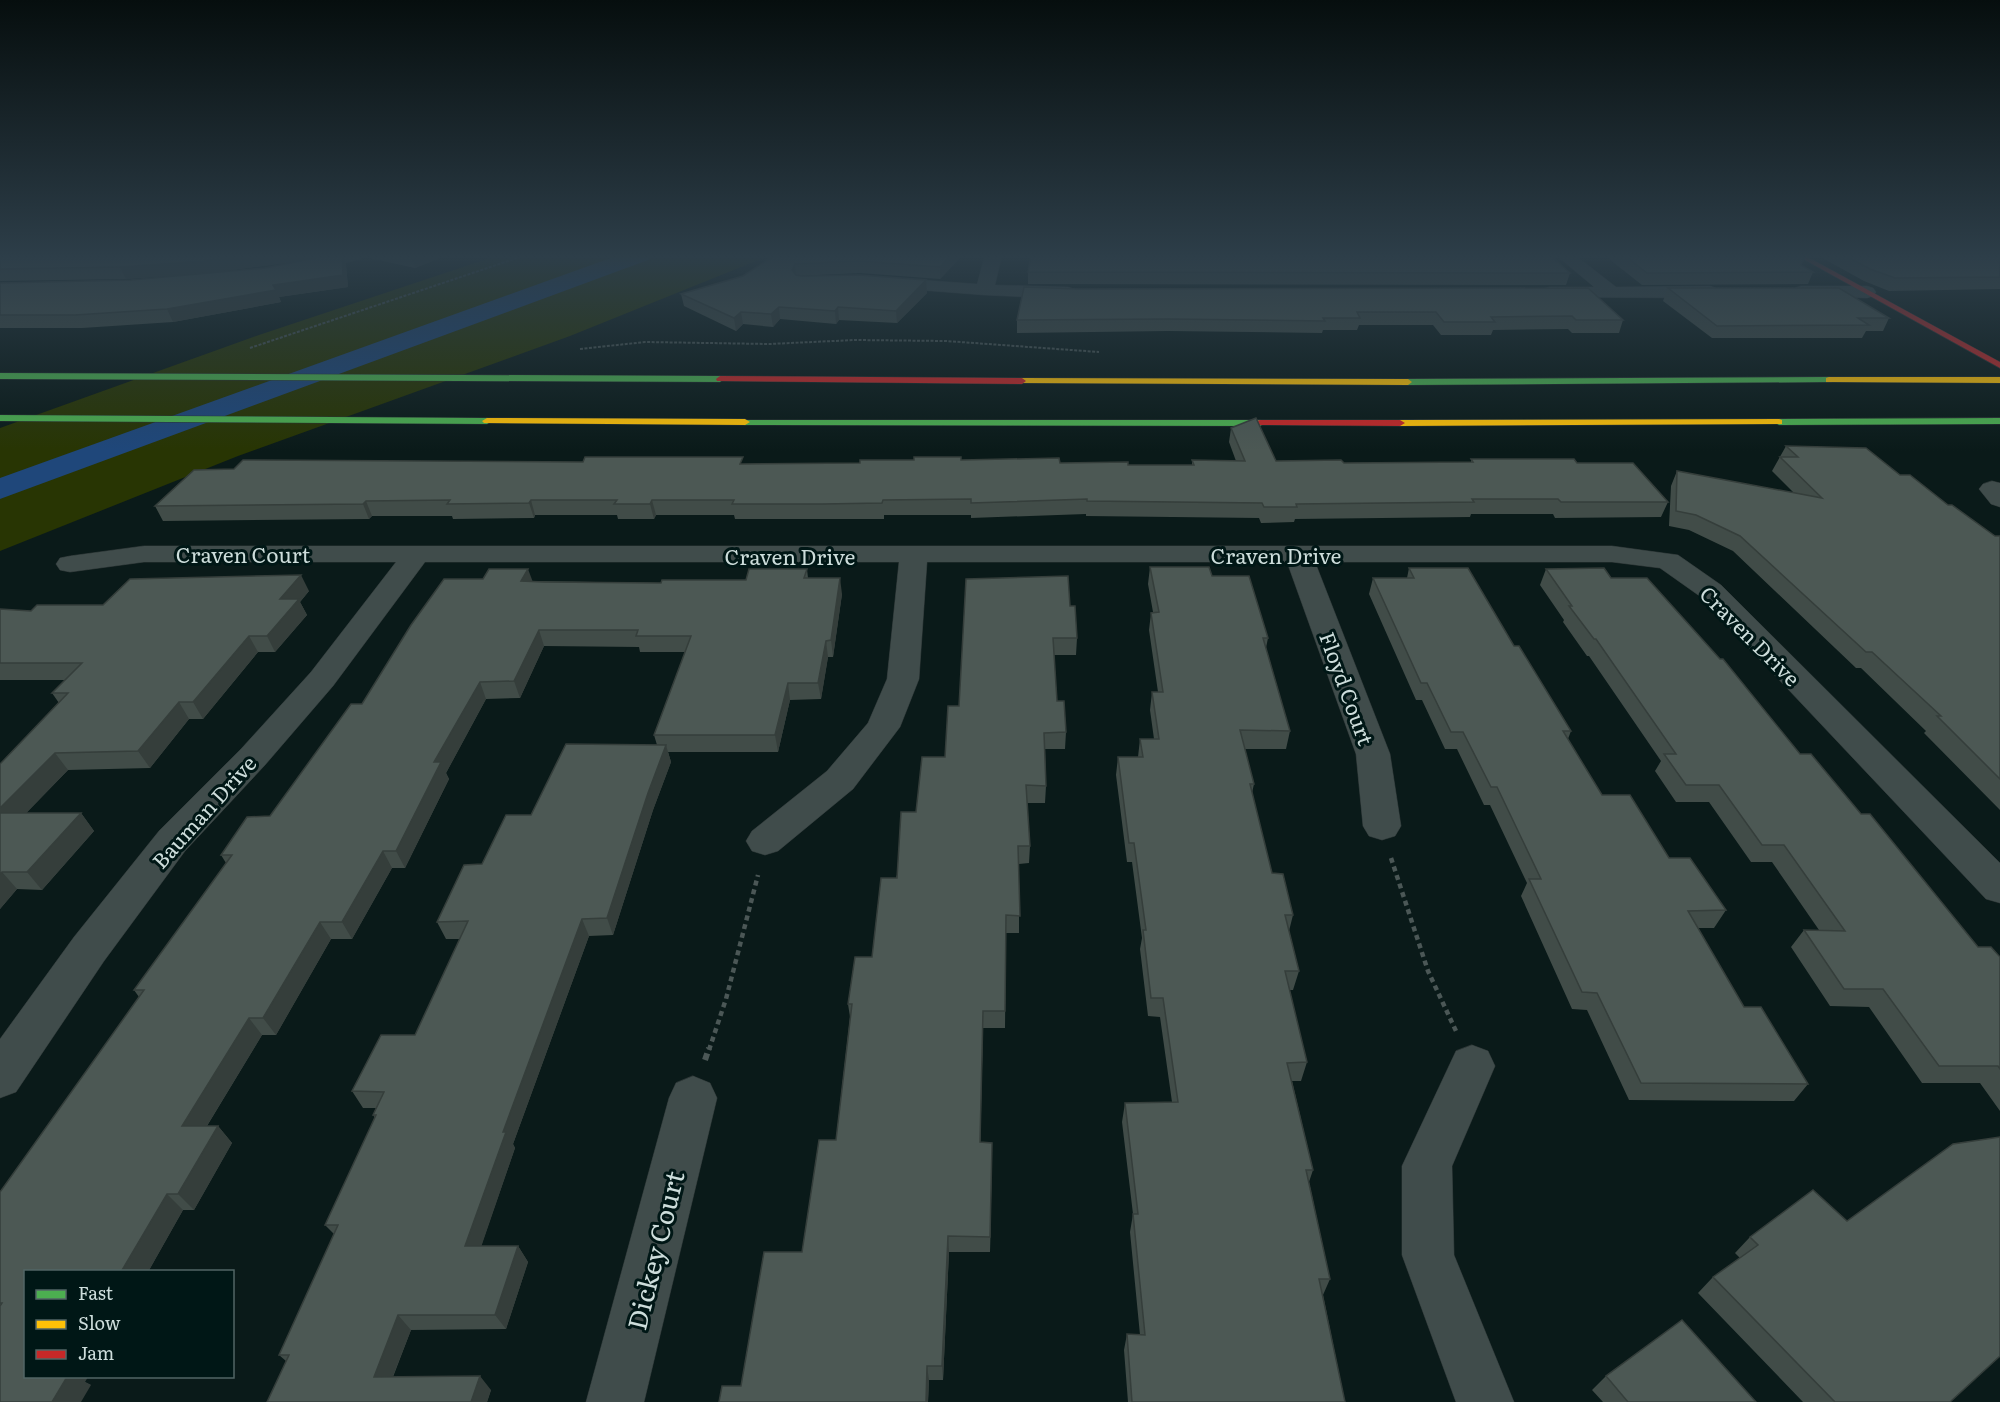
<svg xmlns="http://www.w3.org/2000/svg" width="2000" height="1402" font-family="Literata,serif">
<style>
.green{fill:#283503}
.lines{fill:none;stroke-linecap:round;stroke-linejoin:round}
.canal{fill:#1f477a;fill-rule:evenodd}
.street-casing{stroke:#2a3434;stroke-width:1}
.fast-casing{stroke:#2a3434;stroke-width:1}
.slow-casing{stroke:#2a3434;stroke-width:1}
.jam-casing{stroke:#2a3434;stroke-width:1}
.path-far2{stroke:#4b5756;stroke-width:2;stroke-dasharray:3 1.5;stroke-linecap:butt}
.path-far1{stroke:#4b5756;stroke-width:4.5;stroke-dasharray:5 4;stroke-linecap:butt}
.path{stroke:#4b5756;stroke-width:6;stroke-dasharray:7 4.5;stroke-linecap:butt}
.street{fill:#404c4b;fill-rule:evenodd}
.fast{fill:#4caf50;fill-rule:evenodd}
.slow{fill:#ffc107;fill-rule:evenodd}
.jam{fill:#c62828;fill-rule:evenodd}
.wall{fill:#414c48}
.shaded-wall{fill:#353e3b}
.building{fill:#4c5854;stroke:#353e3b;stroke-width:1.5}
.labels{text-anchor:middle;dominant-baseline:central;stroke-width:6;stroke-linejoin:round;paint-order:stroke}
.street-label{font-size:21px;fill:#cddddb;stroke:#001716}
.near-street-label{font-size:26px;fill:#cddddb;stroke:#001716}
</style>
<rect width="100%" height="100%" fill="#0a1a19"/>
<!-- green -->
<path class="green" d="M 499,255 L 771,255 L 570,336 L 238,456 L 0,551 L 0,428 L 259,335 Z"/>
<g class="lines">
<!-- canal -->
<path class="canal" d="M 619,255 L 651,255 L 648,260 L 0,499 L 0,478 Z"/>
<defs>
<path id="street" d="M 333,255 L 363,255 L 361,259 L 301,273 L 295,272 L 292,268 L 295,264 Z
M 985,255 L 1002,255 L 995,285 L 1068,287 L 1074,289 L 1077,293 L 1074,297 L 1068,299 L 984,295 L 880,287 L 874,286 L 871,282 L 874,278 L 880,277 L 977,284 Z
M 1556,255 L 1575,255 L 1616,287 L 1710,286 L 1716,288 L 1719,292 L 1716,296 L 1710,298 L 1543,297 L 1540,293 L 1543,289 L 1549,287 L 1594,287 Z
M 1801,286 L 1867,286 L 1873,288 L 1876,292 L 1873,296 L 1867,298 L 1795,296 L 1792,292 L 1795,288 Z
M 1992,481 L 2000,483 L 2000,507 L 1991,504 L 1979,489 L 1983,484 Z
M 144,546 L 1612,546 L 1678,555 L 1721,585 L 2000,863 L 2000,903 L 1986,899 L 1701,597 L 1660,568 L 1612,562 L 1315,562 L 1390,754 L 1401,826 L 1395,836 L 1382,840 L 1369,836 L 1363,826 L 1356,754 L 1287,562 L 927,562 L 919,679 L 900,727 L 853,789 L 778,851 L 765,855 L 752,851 L 746,841 L 752,831 L 827,771 L 868,723 L 887,679 L 899,562 L 425,562 L 333,686 L 265,765 L 185,851 L 104,961 L 16,1092 L 0,1098 L 0,1039 L 74,937 L 159,831 L 241,749 L 311,672 L 396,562 L 144,562 L 70,572 L 60,570 L 56,564 L 60,558 L 70,556 Z
M 1472,1045 L 1488,1051 L 1495,1066 L 1452,1166 L 1454,1255 L 1514,1402 L 1456,1402 L 1402,1255 L 1402,1166 L 1456,1051 Z
M 693,1076 L 710,1083 L 717,1098 L 644,1402 L 586,1402 L 669,1098 L 676,1083 Z"/>
<path id="fast" d="M 0,373 L 720,376 L 724,379 L 720,382 L 0,379 Z
M 1829,377 L 1832,378 L 1832,382 L 1408,385 L 1404,382 L 1408,379 Z
M 0,415 L 487,418 L 492,421 L 487,424 L 0,421 Z
M 2000,418 L 2000,424 L 1779,425 L 1774,422 L 1779,419 Z
M 742,420 L 1260,420 L 1265,423 L 1260,426 L 745,425 L 742,424 Z"/>
<path id="slow" d="M 1829,377 L 2000,377 L 2000,383 L 1826,382 L 1826,378 Z
M 1022,378 L 1408,379 L 1412,382 L 1408,385 L 1019,383 L 1018,381 Z
M 487,418 L 745,419 L 750,422 L 745,425 L 484,423 L 482,421 Z
M 1779,419 L 1782,420 L 1782,424 L 1400,426 L 1395,423 L 1400,420 Z"/>
<path id="jam" d="M 1796,255 L 1804,255 L 2000,362 L 2000,368 Z
M 720,376 L 1022,378 L 1026,381 L 1022,384 L 717,381 L 716,379 Z
M 1260,420 L 1400,420 L 1405,423 L 1400,426 L 1257,425 L 1257,421 Z"/>
</defs>
<!-- street casing -->
<use href="#street" class="street-casing"/>
<!-- fast casing -->
<use href="#fast" class="fast-casing"/>
<!-- slow casing -->
<use href="#slow" class="slow-casing"/>
<!-- jam casing -->
<use href="#jam" class="jam-casing"/>
<!-- path-far2 -->
<path class="path-far2" d="M 250,348 L 526,255
M 580,349 L 645,342 L 769,344 L 855,340 L 946,341 L 1099,352"/>
<!-- path-far1 -->
<path class="path-far1" d="M 1391,858 L 1428,971 L 1456,1031
M 709,1050 L 726,999 L 758,875"/>
<!-- path -->
<path class="path" d="M 705,1060 L 709,1048"/>
<!-- street -->
<use href="#street" class="street"/>
<!-- fast -->
<use href="#fast" class="fast"/>
<!-- slow -->
<use href="#slow" class="slow"/>
<!-- jam -->
<use href="#jam" class="jam"/>
</g>
<!-- wall -->
<path class="wall" d="M 0,255 L 323,255 L 292,262 L 218,272 L 265,268 L 330,255 L 343,255 L 346,265 L 348,287 L 279,297 L 281,302 L 173,322 L 82,328 L 0,328 L 0,283 L 131,280 L 196,274 L 126,279 L 0,281 Z
M 364,255 L 447,255 L 415,268 L 364,257 Z
M 775,255 L 963,255 L 940,279 L 860,273 L 798,276 L 926,280 L 927,293 L 897,323 L 839,320 L 836,324 L 780,319 L 773,327 L 743,324 L 736,331 L 684,306 L 681,294 L 743,276 Z
M 1604,255 L 1806,255 L 1801,265 L 1813,272 L 1808,284 L 1642,285 Z
M 1817,255 L 2000,255 L 2000,289 L 1889,291 L 1864,281 Z
M 1028,272 L 1570,273 L 1566,285 L 1028,284 Z
M 1588,288 L 1623,320 L 1619,333 L 1572,333 L 1568,329 L 1493,330 L 1491,335 L 1441,335 L 1433,325 L 1359,325 L 1357,330 L 1323,330 L 1322,333 L 1168,331 L 1017,333 L 1017,320 L 1078,289 Z
M 1668,288 L 1889,318 L 1883,331 L 1866,331 L 1862,338 L 1712,338 L 1663,301 Z
M 1231,428 L 1276,461 L 1344,463 L 1471,462 L 1471,459 L 1577,463 L 1668,502 L 1661,517 L 1555,518 L 1553,514 L 1471,514 L 1470,517 L 1295,519 L 1294,522 L 1261,523 L 1259,518 L 1086,516 L 1086,514 L 971,518 L 971,515 L 884,515 L 884,519 L 735,519 L 734,515 L 656,515 L 654,519 L 618,519 L 617,515 L 535,515 L 534,518 L 453,519 L 452,516 L 372,516 L 369,519 L 163,521 L 155,506 L 744,464 L 860,463 L 961,460 L 1128,465 L 1192,465 L 1192,460 L 1236,461 L 1229,442 Z
M 1786,446 L 1900,475 L 1995,536 L 2000,536 L 2000,810 L 1924,733 L 1926,731 L 1861,668 L 1856,668 L 1733,551 L 1689,530 L 1669,526 L 1671,486 L 1677,471 L 1794,493 L 1772,471 Z
M 1150,567 L 1212,576 L 1268,638 L 1266,648 L 1290,731 L 1286,749 L 1245,749 L 1254,784 L 1252,793 L 1272,873 L 1293,915 L 1289,931 L 1299,971 L 1293,990 L 1289,990 L 1307,1062 L 1301,1081 L 1292,1081 L 1313,1170 L 1309,1182 L 1330,1279 L 1323,1295 L 1345,1402 L 1128,1402 L 1124,1350 L 1127,1334 L 1140,1335 L 1130,1232 L 1133,1214 L 1122,1122 L 1125,1103 L 1172,1102 L 1160,1017 L 1148,1016 L 1140,949 L 1142,938 L 1132,862 L 1127,862 L 1116,775 L 1118,757 L 1138,757 L 1140,739 L 1154,739 L 1150,710 L 1152,692 L 1158,692 L 1149,630 L 1151,613 L 1153,612 L 1148,584 Z
M 1409,568 L 1514,646 L 1571,731 L 1568,739 L 1602,795 L 1726,910 L 1714,928 L 1698,928 L 1744,1007 L 1808,1084 L 1794,1101 L 1629,1100 L 1587,1010 L 1572,1009 L 1521,896 L 1527,883 L 1490,805 L 1484,805 L 1457,749 L 1445,749 L 1422,700 L 1416,700 L 1369,594 L 1373,578 L 1407,578 Z
M 807,569 L 808,578 L 842,594 L 833,657 L 828,657 L 821,699 L 790,700 L 778,752 L 668,752 L 671,762 L 653,810 L 613,935 L 589,936 L 513,1144 L 515,1148 L 481,1246 L 518,1246 L 528,1262 L 506,1329 L 411,1330 L 393,1377 L 491,1390 L 487,1402 L 286,1361 L 279,1355 L 334,1234 L 325,1225 L 375,1118 L 373,1115 L 376,1108 L 363,1108 L 352,1091 L 415,1035 L 460,939 L 446,939 L 437,922 L 482,864 L 531,815 L 657,745 L 654,735 L 685,652 L 640,652 L 639,647 L 544,646 L 520,698 L 486,699 L 446,773 L 449,779 L 405,868 L 392,868 L 352,939 L 331,939 L 276,1035 L 262,1035 L 207,1126 L 218,1126 L 232,1143 L 194,1210 L 183,1210 L 148,1272 L 26,1272 L 85,1382 L 91,1385 L 0,1402 L 0,1192 L 139,997 L 134,990 L 226,863 L 221,855 L 270,816 L 362,704 L 532,581 L 661,583 L 746,580 Z
M 1546,569 L 1611,578 L 1800,754 L 1861,814 L 1978,947 L 2000,957 L 2000,1111 L 1980,1083 L 1922,1083 L 1869,1007 L 1830,1006 L 1791,947 L 1804,930 L 1819,930 L 1772,862 L 1751,862 L 1709,802 L 1676,802 L 1655,771 L 1661,761 L 1589,656 L 1587,656 L 1563,622 L 1564,620 L 1540,585 Z
M 309,591 L 300,602 L 307,615 L 275,652 L 258,652 L 203,719 L 189,719 L 150,768 L 68,770 L 26,813 L 81,813 L 94,831 L 42,890 L 17,889 L 0,909 L 0,764 L 59,703 L 52,693 L 65,680 L 0,680 L 0,609 L 31,611 Z
M 1070,606 L 1077,638 L 1076,655 L 1054,655 L 1057,701 L 1066,732 L 1065,749 L 1045,749 L 1046,786 L 1045,803 L 1027,803 L 1030,846 L 1029,863 L 1019,864 L 1019,933 L 1006,933 L 1005,1028 L 983,1028 L 980,1142 L 992,1143 L 990,1252 L 949,1252 L 943,1380 L 929,1380 L 928,1402 L 719,1402 L 741,1386 L 802,1252 L 836,1140 L 850,1017 L 848,1004 L 872,957 L 916,812 L 945,757 L 959,706 Z
M 1847,1221 L 1950,1402 L 1803,1402 L 1698,1293 L 1713,1277 L 1740,1258 L 1735,1253 L 1750,1237 Z
M 1606,1376 L 1756,1402 L 1603,1402 L 1592,1390 Z"/>
<!-- shaded-wall -->
<path class="shaded-wall" d="M 250,255 L 323,255 L 292,262 L 209,273 L 126,279 L 120,267 Z
M 342,255 L 346,265 L 348,287 L 279,297 L 281,302 L 173,322 L 167,309 L 273,285 Z
M 413,255 L 447,255 L 415,268 L 411,256 Z
M 951,255 L 963,255 L 940,279 L 940,267 Z
M 795,264 L 796,276 L 792,270 Z
M 926,280 L 927,293 L 897,323 L 896,311 Z
M 779,307 L 780,319 L 773,327 L 771,314 Z
M 838,307 L 839,320 L 836,324 L 835,311 Z
M 741,312 L 743,324 L 736,331 L 734,318 Z
M 531,500 L 535,515 L 534,518 L 529,503 Z
M 652,500 L 656,515 L 654,519 L 650,504 Z
M 366,501 L 372,516 L 369,519 L 363,504 Z
M 528,569 L 534,585 L 521,581 Z
M 301,575 L 309,591 L 300,602 L 307,615 L 275,652 L 267,636 L 280,599 Z
M 840,578 L 842,594 L 833,657 L 831,640 Z
M 539,630 L 544,646 L 520,698 L 514,681 Z
M 249,636 L 258,652 L 203,719 L 193,702 Z
M 826,641 L 828,657 L 821,699 L 818,683 Z
M 480,682 L 486,699 L 446,773 L 449,779 L 405,868 L 396,851 L 434,762 Z
M 788,683 L 790,700 L 778,752 L 775,735 Z
M 179,702 L 189,719 L 150,768 L 138,751 Z
M 666,745 L 671,762 L 653,810 L 613,935 L 607,918 L 648,793 Z
M 55,753 L 68,770 L 10,830 L 0,818 L 0,808 Z
M 81,813 L 94,831 L 42,890 L 27,872 Z
M 383,851 L 392,868 L 352,939 L 342,922 Z
M 2,872 L 17,889 L 0,909 L 0,874 Z
M 582,919 L 589,936 L 513,1144 L 515,1148 L 476,1262 L 465,1246 L 503,1132 Z
M 320,922 L 331,939 L 276,1035 L 263,1018 Z
M 983,1011 L 983,1028 L 980,1159 L 980,1142 Z
M 249,1018 L 262,1035 L 197,1142 L 182,1126 Z
M 218,1126 L 232,1143 L 194,1210 L 178,1194 Z
M 992,1143 L 992,1159 L 990,1252 L 990,1237 Z
M 167,1194 L 183,1210 L 148,1272 L 121,1272 Z
M 948,1236 L 949,1252 L 943,1380 L 942,1366 Z
M 518,1246 L 528,1262 L 506,1329 L 495,1315 Z
M 398,1315 L 411,1330 L 387,1391 L 374,1377 Z
M 927,1366 L 929,1380 L 928,1402 L 926,1402 Z
M 480,1376 L 491,1390 L 487,1402 L 471,1402 Z
M 67,1377 L 88,1377 L 85,1382 L 91,1385 L 81,1402 L 52,1402 Z"/>
<!-- building -->
<path class="building" d="M 0,255 L 250,255 L 204,261 L 120,267 L 0,269 Z
M 330,255 L 342,255 L 343,275 L 273,285 L 276,290 L 167,309 L 75,315 L 0,315 L 0,283 L 131,280 L 265,268 Z
M 775,255 L 951,255 L 940,267 L 859,261 L 795,264 L 792,270 L 796,275 L 802,276 L 859,275 L 926,280 L 896,311 L 838,307 L 835,311 L 779,307 L 771,314 L 741,312 L 734,318 L 681,294 L 743,276 Z
M 1031,255 L 1550,255 L 1570,273 L 1028,272 Z
M 1624,255 L 1806,255 L 1801,265 L 1813,272 L 1647,273 Z
M 1844,255 L 2000,255 L 2000,277 L 1895,278 L 1870,269 Z
M 1024,287 L 1078,289 L 1588,288 L 1623,320 L 1576,320 L 1572,316 L 1491,317 L 1495,322 L 1444,322 L 1436,312 L 1357,312 L 1360,318 L 1323,318 L 1325,321 L 1169,319 L 1017,320 Z
M 1668,288 L 1839,288 L 1889,318 L 1858,318 L 1869,325 L 1717,326 Z
M 1256,418 L 1276,461 L 1341,460 L 1344,463 L 1473,462 L 1471,459 L 1574,459 L 1577,463 L 1633,463 L 1668,502 L 1561,502 L 1558,499 L 1472,499 L 1474,502 L 1296,504 L 1297,507 L 1264,507 L 1262,503 L 1087,501 L 1087,499 L 971,503 L 971,499 L 883,500 L 882,503 L 823,504 L 732,504 L 734,500 L 652,500 L 650,504 L 614,504 L 617,500 L 531,500 L 529,503 L 447,504 L 450,500 L 366,501 L 363,504 L 155,506 L 194,470 L 234,469 L 243,460 L 583,462 L 585,457 L 743,457 L 740,464 L 860,463 L 860,460 L 914,460 L 914,457 L 961,457 L 961,460 L 1059,458 L 1060,463 L 1128,462 L 1128,465 L 1194,465 L 1192,460 L 1245,461 L 1231,428 Z
M 1786,446 L 1866,448 L 1900,475 L 1910,475 L 1948,505 L 1952,505 L 1995,536 L 2000,536 L 2000,779 L 1937,716 L 1941,716 L 1872,652 L 1866,652 L 1740,536 L 1696,515 L 1676,511 L 1677,471 L 1822,498 L 1780,457 L 1798,457 Z
M 1150,567 L 1209,567 L 1212,576 L 1249,576 L 1268,638 L 1263,638 L 1290,731 L 1240,730 L 1254,784 L 1250,784 L 1272,873 L 1283,874 L 1293,915 L 1285,915 L 1299,971 L 1285,971 L 1307,1062 L 1287,1063 L 1313,1170 L 1306,1170 L 1330,1279 L 1319,1279 L 1345,1402 L 1132,1402 L 1127,1334 L 1145,1335 L 1133,1214 L 1138,1214 L 1125,1103 L 1178,1102 L 1163,998 L 1151,998 L 1143,930 L 1146,930 L 1134,843 L 1129,843 L 1118,757 L 1143,757 L 1140,739 L 1159,739 L 1152,692 L 1163,692 L 1151,613 L 1159,612 Z
M 1409,568 L 1468,568 L 1514,646 L 1519,646 L 1571,731 L 1563,731 L 1602,795 L 1630,795 L 1669,858 L 1690,858 L 1726,910 L 1688,911 L 1744,1007 L 1761,1007 L 1808,1084 L 1641,1083 L 1597,993 L 1582,992 L 1529,879 L 1541,879 L 1497,787 L 1491,787 L 1463,732 L 1451,732 L 1427,683 L 1421,683 L 1373,578 L 1414,578 Z
M 1604,568 L 1611,578 L 1647,578 L 1720,659 L 1723,659 L 1800,754 L 1811,754 L 1861,814 L 1870,814 L 1978,947 L 1991,947 L 2000,957 L 2000,1069 L 1998,1066 L 1939,1066 L 1883,989 L 1844,989 L 1804,930 L 1845,931 L 1784,845 L 1762,845 L 1719,785 L 1686,785 L 1664,754 L 1676,754 L 1596,639 L 1594,639 L 1569,606 L 1572,606 L 1546,569 Z
M 489,569 L 528,569 L 521,581 L 544,582 L 661,583 L 662,580 L 746,580 L 749,569 L 807,569 L 804,578 L 840,578 L 831,640 L 826,641 L 818,683 L 788,683 L 775,735 L 654,735 L 691,636 L 636,636 L 638,630 L 539,630 L 514,681 L 480,682 L 434,762 L 441,762 L 396,851 L 383,851 L 342,922 L 320,922 L 263,1018 L 249,1018 L 182,1126 L 218,1126 L 178,1194 L 167,1194 L 121,1272 L 26,1272 L 26,1377 L 67,1377 L 52,1402 L 0,1402 L 0,1306 L 2,1303 L 0,1303 L 0,1192 L 144,990 L 134,990 L 232,855 L 221,855 L 247,817 L 270,816 L 351,704 L 362,704 L 411,625 L 444,579 L 483,579 Z
M 301,575 L 280,599 L 299,599 L 267,636 L 249,636 L 193,702 L 179,702 L 138,751 L 55,753 L 0,808 L 0,764 L 68,693 L 52,693 L 82,663 L 0,663 L 0,609 L 31,611 L 37,605 L 103,605 L 130,579 Z
M 1068,576 L 1070,606 L 1075,606 L 1077,638 L 1053,638 L 1057,701 L 1064,701 L 1066,732 L 1044,733 L 1046,786 L 1026,785 L 1030,846 L 1018,846 L 1020,916 L 1006,915 L 1005,1011 L 983,1011 L 980,1142 L 992,1143 L 990,1237 L 948,1236 L 942,1366 L 927,1366 L 926,1402 L 719,1402 L 722,1386 L 741,1386 L 764,1252 L 802,1252 L 819,1140 L 836,1140 L 852,1004 L 848,1004 L 855,957 L 872,957 L 881,878 L 897,878 L 901,812 L 916,812 L 922,757 L 945,757 L 948,706 L 959,706 L 966,579 Z
M 566,744 L 666,745 L 648,793 L 607,918 L 582,919 L 503,1132 L 506,1132 L 465,1246 L 518,1246 L 495,1315 L 398,1315 L 374,1377 L 480,1376 L 471,1402 L 267,1402 L 289,1355 L 279,1355 L 338,1225 L 325,1225 L 376,1115 L 373,1115 L 384,1092 L 352,1091 L 381,1035 L 415,1035 L 468,921 L 437,922 L 464,865 L 482,864 L 506,815 L 531,815 Z
M 0,813 L 81,813 L 27,872 L 2,872 L 0,874 Z
M 2000,1137 L 2000,1356 L 1950,1402 L 1835,1402 L 1713,1277 L 1758,1245 L 1750,1237 L 1813,1190 L 1847,1221 L 1953,1144 Z
M 1682,1320 L 1756,1402 L 1628,1402 L 1606,1376 Z"/>
<!-- sky -->
<linearGradient id="sky" x2="0" y2="1"><stop stop-color="#060e0e"/><stop offset="0.57" stop-color="#2d3e49"/><stop offset="1" stop-color="#2d3e49" stop-opacity="0"/></linearGradient>
<rect width="2000" height="451" fill="url(#sky)"/>
<g class="labels">
<!-- street labels -->
<g class="street-label">
<text x="243" y="553">Craven Court</text>
<text x="1276" y="554">Craven Drive</text>
<text x="790" y="555">Craven Drive</text>
<text transform="translate(1751 635) rotate(45)">Craven Drive</text>
<text transform="translate(1348 688) rotate(70)">Floyd Court</text>
<text transform="translate(203 811) rotate(-48)">Bauman Drive</text>
</g>
<!-- near-street labels -->
<g class="near-street-label">
<text transform="translate(654 1250) rotate(-76)">Dickey Court</text>
</g>
</g>
<!-- legend -->
<rect x="24" y="1270" width="210" height="108" fill="#001716" stroke="#526665" stroke-width="1.5"/>
<rect x="36" y="1290" width="30" height="9" fill="#4caf50" stroke="#526665" stroke-width="1.5"/>
<text x="78" y="1300" font-size="18" fill="#cddddb">Fast</text>
<rect x="36" y="1320" width="30" height="9" fill="#ffc107" stroke="#526665" stroke-width="1.5"/>
<text x="78" y="1330" font-size="18" fill="#cddddb">Slow</text>
<rect x="36" y="1350" width="30" height="9" fill="#c62828" stroke="#526665" stroke-width="1.5"/>
<text x="78" y="1360" font-size="18" fill="#cddddb">Jam</text>
</svg>
